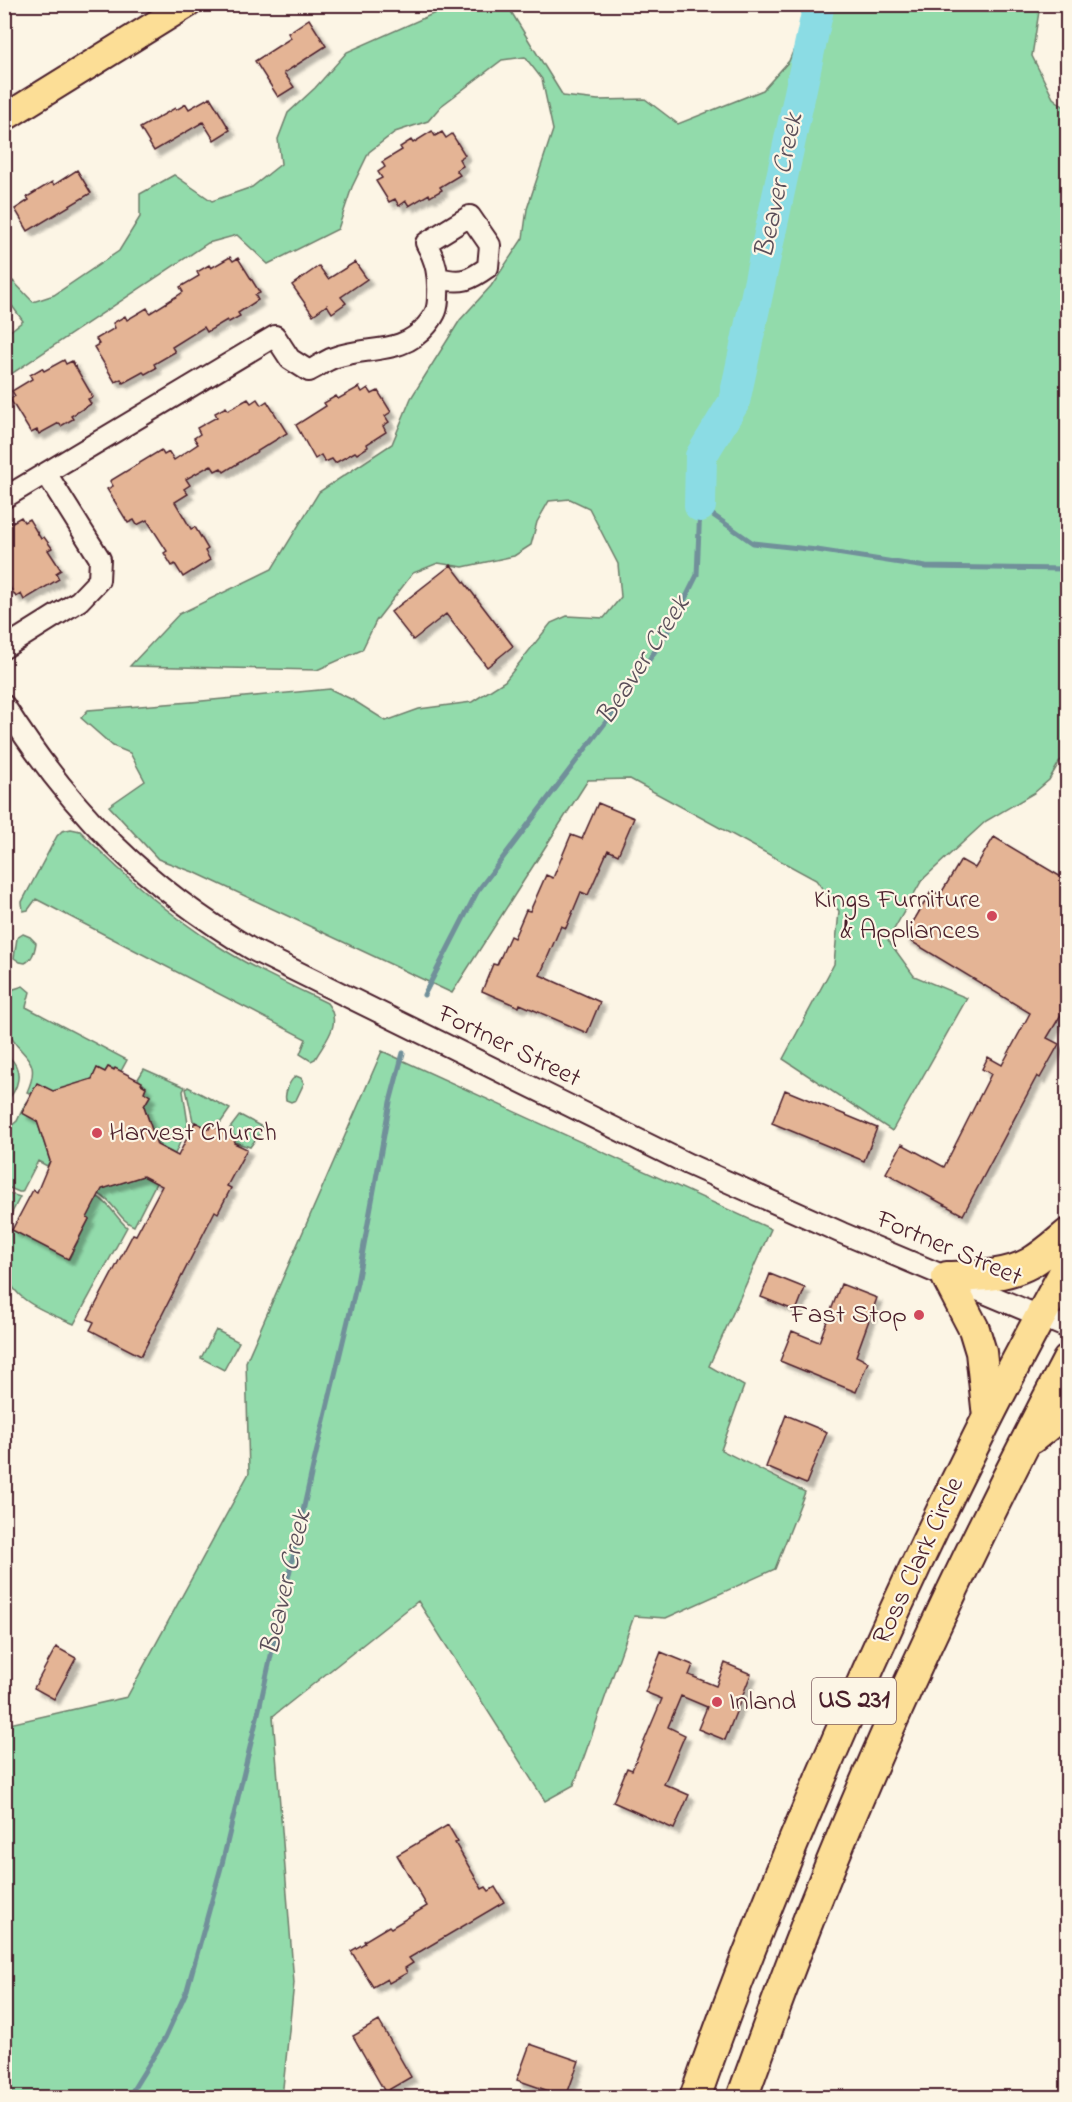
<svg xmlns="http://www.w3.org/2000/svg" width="1072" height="2102" font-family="'Indie Flower',sans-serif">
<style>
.green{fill:#92dbab;stroke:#6e7d6b;stroke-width:1.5}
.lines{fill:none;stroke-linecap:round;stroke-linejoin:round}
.stream{stroke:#71909a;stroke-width:5}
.river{stroke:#8bdce4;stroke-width:32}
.building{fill:#e4b495;stroke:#4a1f2b;stroke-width:1.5;filter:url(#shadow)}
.minor-casing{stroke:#4a1f2b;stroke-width:24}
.major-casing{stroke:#4a1f2b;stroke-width:30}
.highway-casing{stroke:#4a1f2b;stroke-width:34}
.minor{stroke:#fcf5e5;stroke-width:20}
.major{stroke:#fcde96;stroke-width:26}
.highway{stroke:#fcde96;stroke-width:30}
.poi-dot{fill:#d1495b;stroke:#fcf5e5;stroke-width:2}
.labels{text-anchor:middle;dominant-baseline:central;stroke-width:4.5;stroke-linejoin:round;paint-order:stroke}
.shield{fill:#fcf5e5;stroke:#7f5f63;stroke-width:1.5}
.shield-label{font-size:26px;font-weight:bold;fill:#4a1f2b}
.poi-label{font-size:27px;fill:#4a1f2b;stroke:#fcf5e5;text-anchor:end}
.street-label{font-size:27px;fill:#4a1f2b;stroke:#fcf5e5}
.water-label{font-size:28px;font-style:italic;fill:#5a4e59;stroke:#fcf5e5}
</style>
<defs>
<filter id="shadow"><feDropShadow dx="5.5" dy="5.5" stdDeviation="1.5" flood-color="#0004"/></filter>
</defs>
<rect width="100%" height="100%" fill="#fcf5e5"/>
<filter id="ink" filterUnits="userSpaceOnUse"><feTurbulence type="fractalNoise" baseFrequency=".0167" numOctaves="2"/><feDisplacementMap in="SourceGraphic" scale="12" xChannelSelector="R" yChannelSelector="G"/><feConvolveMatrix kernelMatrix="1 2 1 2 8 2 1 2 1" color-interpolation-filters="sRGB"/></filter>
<g filter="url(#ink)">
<!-- green -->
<path class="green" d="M 461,5 L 507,5 L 563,96 L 598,100 L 645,99 L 678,124 L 763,90 L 789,61 L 799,37 L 805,5 L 1040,5 L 1032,56 L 1053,98 L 1068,110 L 1067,756 L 1060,761 L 1049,780 L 1034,793 L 986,821 L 922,880 L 888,940 L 914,976 L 967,998 L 892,1131 L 783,1059 L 834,964 L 839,911 L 816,880 L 630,779 L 588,780 L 452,993 L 196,873 L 158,859 L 109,806 L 145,781 L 130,753 L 113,746 L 81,718 L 88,710 L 191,702 L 330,689 L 353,700 L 386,721 L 419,709 L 472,702 L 505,681 L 551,623 L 567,616 L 604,618 L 621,597 L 618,564 L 589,508 L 570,499 L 549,501 L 537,522 L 531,545 L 514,556 L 463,567 L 438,563 L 413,573 L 376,621 L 362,650 L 317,670 L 130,666 L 179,614 L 272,569 L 319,492 L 392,444 L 411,398 L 460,320 L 491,286 L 523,238 L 527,209 L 553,130 L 542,79 L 525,57 L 502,60 L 441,106 L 428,121 L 395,132 L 369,152 L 352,187 L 338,229 L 268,264 L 237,235 L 208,243 L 5,378 L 5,335 L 23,321 L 5,296 L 13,281 L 33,302 L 54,295 L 119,251 L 140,217 L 140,194 L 174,175 L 212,201 L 252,187 L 281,164 L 278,139 L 288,113 L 315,88 L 347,52 L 444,9 Z
M 71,829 L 80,831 L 84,835 C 125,877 168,914 218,946 C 252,968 290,985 327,1003 C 343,1023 326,1040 315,1059 L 311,1061 L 300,1054 L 306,1039 L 36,899 L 28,910 L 23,911 L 22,902 L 57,836 L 62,831 Z
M 23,934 L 30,937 L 36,943 C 35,950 32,960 25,963 L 20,962 L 14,958 L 17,938 Z
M 23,986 L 30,992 L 26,1007 L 127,1060 L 121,1071 L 108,1067 L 105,1072 L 97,1068 L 92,1079 C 77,1083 41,1099 27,1092 C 44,1055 17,1057 8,1030 C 4,1019 9,1004 11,992 L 14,989 Z
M 382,1051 L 771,1229 L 709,1366 L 744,1386 L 721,1450 L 805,1492 L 775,1569 L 666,1618 L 634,1616 L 574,1785 L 545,1801 L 418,1601 L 273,1716 L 294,1983 L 282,2097 L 5,2097 L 5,1725 L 127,1697 L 249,1473 L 246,1362 Z
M 9,1057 C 24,1070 19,1090 5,1102 L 5,1058 Z
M 144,1069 L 185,1087 L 183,1091 L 188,1124 L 175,1154 L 157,1145 L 144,1106 L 150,1096 L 144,1092 L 146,1087 L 138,1079 Z
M 296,1076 L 301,1078 L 304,1083 L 296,1100 L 291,1102 L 286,1100 C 284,1093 290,1080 296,1076 Z
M 188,1087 L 230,1109 L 221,1122 L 219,1121 L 217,1124 L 215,1123 L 213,1125 L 210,1123 L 207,1128 L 193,1121 L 186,1089 Z
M 26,1102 L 37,1121 L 50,1161 L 47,1166 L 38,1161 L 22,1192 L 19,1192 L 5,1186 L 6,1174 L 4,1132 L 17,1121 Z
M 240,1115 L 264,1128 L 250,1147 L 234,1142 L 237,1137 L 233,1135 L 233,1129 L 230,1128 Z
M 143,1176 L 156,1183 L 134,1226 C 119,1220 115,1203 99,1194 L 102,1189 Z
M 4,1192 L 20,1197 L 5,1226 L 4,1226 Z
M 98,1197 C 111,1205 116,1218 127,1227 L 74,1324 C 45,1311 5,1300 5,1261 C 5,1249 4,1240 10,1229 L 69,1259 L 89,1219 L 65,1207 Z
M 216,1330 L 239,1342 L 224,1370 L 201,1358 Z"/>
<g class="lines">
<!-- stream -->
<path class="stream" d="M 700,506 L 753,543 L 817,550 L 926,567 L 1068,569
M 424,995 L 477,892 L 621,702 L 671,627 L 697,575 L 700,506
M 132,2091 L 146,2098
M 128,2098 L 165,2038 L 187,1990 L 223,1860 L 260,1705 L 313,1466 L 357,1283 L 390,1102 L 403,1053"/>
<!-- river -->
<path class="river" d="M 700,506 L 701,456 L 734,402 L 819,4"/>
</g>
<!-- building -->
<path class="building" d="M 309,19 L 326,46 L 284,73 L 294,87 L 278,97 L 255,61 L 291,38 L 288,33 Z
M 210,97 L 230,130 L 214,140 L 203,122 L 154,151 L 140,128 L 175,108 L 176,110 L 186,104 L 189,109 Z
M 432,131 L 435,136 L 442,132 L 446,138 L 452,134 L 465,155 L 459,159 L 463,166 L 456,170 L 460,175 L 440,187 L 442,190 L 430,197 L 429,194 L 409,206 L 406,201 L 399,206 L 395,199 L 389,202 L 376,181 L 382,178 L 378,172 L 385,167 L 382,162 L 402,150 L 400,147 L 411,140 L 413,143 Z
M 77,170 L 91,193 L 28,231 L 15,209 L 29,200 L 27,197 L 52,182 L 54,185 Z
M 230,257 L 233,261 L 238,258 L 260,293 L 255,295 L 258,300 L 238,313 L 240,316 L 229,322 L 227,320 L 207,332 L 204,327 L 172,347 L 175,352 L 154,364 L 156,368 L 145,374 L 143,372 L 123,383 L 121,379 L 115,382 L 94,347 L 99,344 L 96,339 L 115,328 L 113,323 L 125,316 L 127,320 L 147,308 L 150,313 L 177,296 L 183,292 L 180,287 L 199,276 L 197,272 L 209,265 L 211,268 Z
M 355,262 L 367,279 L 341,297 L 346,303 L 332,313 L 327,305 L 313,315 L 292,285 L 319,266 L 328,279 Z
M 64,360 L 66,364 L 72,361 L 93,397 L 88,399 L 91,404 L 71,416 L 73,419 L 61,426 L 59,423 L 39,434 L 37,430 L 31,433 L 10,399 L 15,396 L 12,391 L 32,379 L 30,375 L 42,368 L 44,371 Z
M 359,387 L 362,392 L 368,388 L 372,394 L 378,391 L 391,412 L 385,416 L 389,422 L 383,426 L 386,432 L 367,444 L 368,447 L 357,454 L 355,452 L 335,463 L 332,459 L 325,462 L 321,455 L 315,459 L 296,425 L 326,406 L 324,403 L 336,396 L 338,399 Z
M 248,399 L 251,403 L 257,399 L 261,405 L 267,401 L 287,433 L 224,472 L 221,468 L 215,471 L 211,465 L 186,479 L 190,485 L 184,489 L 188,494 L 175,502 L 191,529 L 195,527 L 208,549 L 205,551 L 210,560 L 183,577 L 175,564 L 172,566 L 164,553 L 167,551 L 147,520 L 137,525 L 134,520 L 128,523 L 107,489 L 113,486 L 110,481 L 161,450 L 164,455 L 169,452 L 174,460 L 198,444 L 194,438 L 200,434 L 197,428 L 217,417 L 215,413 L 226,407 L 228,410 Z
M 21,517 L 24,522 L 29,519 L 41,539 L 44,537 L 52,548 L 48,550 L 61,570 L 56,573 L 59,579 L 24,600 L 21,594 L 16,597 L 4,578 L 4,527 Z
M 451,565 L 513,646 L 487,667 L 446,614 L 413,640 L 391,612 Z
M 598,803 L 634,818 L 618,855 L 608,850 L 588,895 L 581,892 L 566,928 L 561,926 L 540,975 L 600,1002 L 587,1033 L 520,1004 L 519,1007 L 482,991 L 493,964 L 497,965 L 510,936 L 514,938 L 526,910 L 530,911 L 546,875 L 553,878 L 571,835 L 582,839 Z
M 994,837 L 1068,881 L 1068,1003 L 1047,1038 L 1059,1044 L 1040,1078 L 1037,1076 L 963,1215 L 886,1173 L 902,1144 L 944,1167 L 991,1074 L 982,1069 L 988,1057 L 1002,1065 L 1030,1013 L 904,937 L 932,890 L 940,895 L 961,860 L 975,868 Z
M 108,1067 L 114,1070 L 115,1068 L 142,1082 L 141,1084 L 146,1087 L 144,1092 L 150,1096 L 144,1106 L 157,1145 L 178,1156 L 195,1122 L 209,1129 L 211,1125 L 236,1138 L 234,1143 L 247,1149 L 227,1186 L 231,1188 L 218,1213 L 215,1211 L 141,1356 L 90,1330 L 94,1322 L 88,1319 L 133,1234 L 136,1235 L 162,1186 L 143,1176 L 102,1189 L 87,1218 L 89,1219 L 68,1259 L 12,1230 L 33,1190 L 37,1192 L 50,1161 L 37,1121 L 22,1113 L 37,1083 L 53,1091 L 92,1079 L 97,1068 L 105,1072 Z
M 785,1090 L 877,1128 L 864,1161 L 772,1123 Z
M 770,1274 L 805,1288 L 796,1311 L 761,1297 Z
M 841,1284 L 877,1298 L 856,1356 L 868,1362 L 856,1392 L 780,1361 L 792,1331 L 819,1342 Z
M 786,1415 L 827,1432 L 806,1484 L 766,1467 Z
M 56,1647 L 76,1658 L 54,1699 L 34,1688 Z
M 661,1652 L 693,1665 L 689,1675 L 716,1686 L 725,1663 L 751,1674 L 725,1740 L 698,1729 L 707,1707 L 681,1696 L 668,1727 L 685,1735 L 664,1784 L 689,1795 L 674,1829 L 613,1802 L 627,1768 L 632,1770 L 662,1699 L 645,1692 Z
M 448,1825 L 458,1842 L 455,1843 L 482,1889 L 486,1887 L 489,1891 L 495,1887 L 504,1902 L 409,1958 L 413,1963 L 405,1968 L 407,1973 L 389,1983 L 387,1979 L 373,1987 L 351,1951 L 365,1943 L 364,1941 L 389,1926 L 391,1928 L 427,1906 L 397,1855 Z
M 379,2021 L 411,2077 L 385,2092 L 353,2036 Z
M 530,2044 L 579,2061 L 566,2097 L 517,2080 Z"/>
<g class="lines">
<defs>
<path id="minor" d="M 4,498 L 275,336 L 290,359 L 309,371 C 317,367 325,361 333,358 C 368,345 402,356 427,325 C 436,314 438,309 438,296 C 439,275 436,261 426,243 L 470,216 L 490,245 L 488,267 C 470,280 462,284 439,278
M 4,648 L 79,601 L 99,580 L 100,559 L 46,473
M 4,705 C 72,813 145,886 255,951 L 688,1164 L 842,1233 L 1068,1328"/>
<path id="major" d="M 4,118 L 188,4"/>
<path id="highway" d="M 988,1417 L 981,1352 L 974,1329 L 947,1277 C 975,1276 1005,1277 1030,1263 C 1044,1255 1056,1244 1068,1234
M 1032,1438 L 1068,1409
M 695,2098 C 740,1968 793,1840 848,1715 C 915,1562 987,1412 1068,1266
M 742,2098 C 759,2051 776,2004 794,1957 C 872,1753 966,1554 1068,1360"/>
</defs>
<!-- minor casing -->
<use href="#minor" class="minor-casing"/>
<!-- major casing -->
<use href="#major" class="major-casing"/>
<!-- highway casing -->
<use href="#highway" class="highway-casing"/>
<!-- minor -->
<use href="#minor" class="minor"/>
<!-- major -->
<use href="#major" class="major"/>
<!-- highway -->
<use href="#highway" class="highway"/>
</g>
</g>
<!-- markers -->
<g class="poi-dot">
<circle cx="992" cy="916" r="6"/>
<circle cx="97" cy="1133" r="6"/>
<circle cx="919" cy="1315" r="6"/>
<circle cx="717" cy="1702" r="6"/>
</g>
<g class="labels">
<!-- shield labels -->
<rect class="shield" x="812" y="1678" width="84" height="46" rx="4.5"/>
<g class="shield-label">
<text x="854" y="1701">US 231</text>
</g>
<!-- poi labels -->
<g class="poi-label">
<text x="980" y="900">Kings Furniture<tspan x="980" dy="31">&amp; Appliances</tspan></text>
<text x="109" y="1133" text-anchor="start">Harvest Church</text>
<text x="907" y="1315">Fast Stop</text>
<text x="729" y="1702" text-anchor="start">Inland</text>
</g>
<!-- street labels -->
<g class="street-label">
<text transform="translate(509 1047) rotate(26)">Fortner Street</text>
<text transform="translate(949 1249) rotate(23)">Fortner Street</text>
<text transform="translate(919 1561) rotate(-65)">Ross Clark Circle</text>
</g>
<!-- water labels -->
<g class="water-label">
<text transform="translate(780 186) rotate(-78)">Beaver Creek</text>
<text transform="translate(644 661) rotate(-57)">Beaver Creek</text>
<text transform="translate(287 1583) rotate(-77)">Beaver Creek</text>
</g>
</g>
<!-- margin -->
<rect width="1072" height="2102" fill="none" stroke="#fcf5e5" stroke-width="24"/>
<rect x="12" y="12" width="1048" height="2078" fill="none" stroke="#4a1f2b" stroke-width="2" filter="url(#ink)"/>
</svg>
